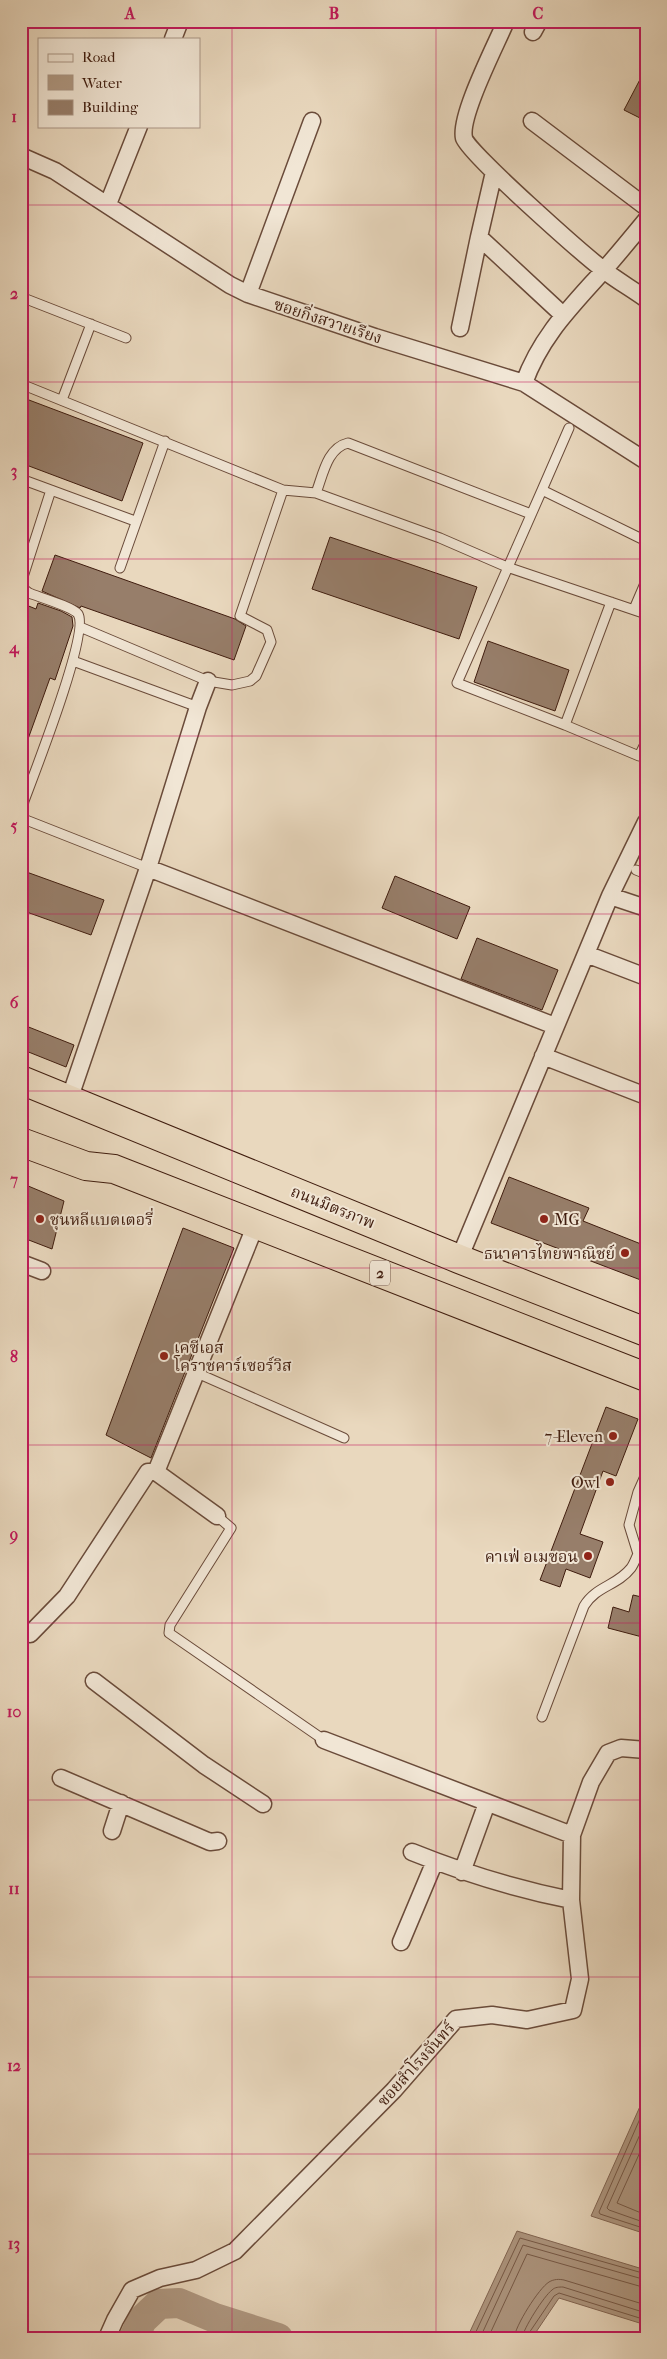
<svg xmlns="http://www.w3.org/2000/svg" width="667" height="2359" font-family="'IM FELL French Canon','Noto Serif Thai',serif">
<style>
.water{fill:#af9882;stroke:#826654}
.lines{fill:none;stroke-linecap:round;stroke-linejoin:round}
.shore{stroke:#775a48;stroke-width:1}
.river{stroke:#af9882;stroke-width:30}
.building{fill:#977e6a;stroke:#3f1c0e}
.lane-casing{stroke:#6a4b3a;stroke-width:11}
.street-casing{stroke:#6a4b3a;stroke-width:19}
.highway-casing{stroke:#3f1c0e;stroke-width:30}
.lane{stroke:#f1e6d5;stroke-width:9}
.street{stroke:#f1e6d5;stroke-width:16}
.highway{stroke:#e9d8be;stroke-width:28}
.grid{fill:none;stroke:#c2185b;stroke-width:1;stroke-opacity:0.55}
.poi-dot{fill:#8f2418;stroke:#f1e6d5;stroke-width:2}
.labels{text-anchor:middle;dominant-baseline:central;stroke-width:4;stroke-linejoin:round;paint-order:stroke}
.shield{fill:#f1e6d5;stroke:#74594a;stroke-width:1}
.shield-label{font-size:15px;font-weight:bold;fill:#3f1c0e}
.street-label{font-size:16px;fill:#3f1c0e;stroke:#f1e6d5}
.poi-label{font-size:16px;fill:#3f1c0e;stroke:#f1e6d5;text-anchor:end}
.neatline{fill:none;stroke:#c2185b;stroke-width:2}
.grid-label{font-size:16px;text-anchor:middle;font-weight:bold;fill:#c2185b}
</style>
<rect width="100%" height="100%" fill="#e9d8be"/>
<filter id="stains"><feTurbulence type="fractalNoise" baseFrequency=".004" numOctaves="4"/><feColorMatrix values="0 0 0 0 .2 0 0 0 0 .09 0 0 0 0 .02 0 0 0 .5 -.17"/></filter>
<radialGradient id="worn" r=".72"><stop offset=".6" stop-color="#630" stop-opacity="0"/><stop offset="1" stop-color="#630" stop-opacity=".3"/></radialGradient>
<!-- water -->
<path class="water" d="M 646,2093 L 646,2234 L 591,2216 Z
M 517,2231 L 646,2270 L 646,2325 L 559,2298 L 532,2338 L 467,2338 Z"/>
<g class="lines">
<!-- shore -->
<path class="shore" d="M 646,2105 L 599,2212 L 600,2214 L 646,2229
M 646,2121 L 607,2208 L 609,2210 L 646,2223
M 646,2139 L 617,2203 L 646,2215
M 473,2338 L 520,2238 L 646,2274
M 480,2338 L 523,2245 L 646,2280
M 488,2338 L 527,2254 L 646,2288
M 514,2338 C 515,2326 539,2288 549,2282 C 554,2279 559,2279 564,2280 L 646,2305
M 522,2338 C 523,2329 544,2296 552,2290 C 555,2287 559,2287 563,2287 L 646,2313
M 528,2338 L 529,2333 L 554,2296 L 559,2293 L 646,2320"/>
<!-- river -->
<path class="river" d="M 134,2338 L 142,2320 L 159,2304 L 179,2303 L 215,2318 L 278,2338"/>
</g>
<!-- building -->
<path class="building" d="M 646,68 L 646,121 L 624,110 Z
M 21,397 L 143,443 L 122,501 L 21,463 Z
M 330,537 L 477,587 L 459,639 L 312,589 Z
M 55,555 L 235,619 L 246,626 L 234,660 L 81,606 L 80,608 L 42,591 Z
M 21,603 L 36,609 L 38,603 L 61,611 L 72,617 L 73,626 L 55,680 L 50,678 L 23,753 L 21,753 Z
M 488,641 L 569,670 L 555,711 L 474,682 Z
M 21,870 L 104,900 L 91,935 L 21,910 Z
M 395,876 L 470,907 L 457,939 L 382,908 Z
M 477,938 L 558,970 L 542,1010 L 461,979 Z
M 21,1024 L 74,1045 L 66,1067 L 21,1049 Z
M 509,1177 L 589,1208 L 583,1221 L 646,1246 L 646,1282 L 491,1223 Z
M 21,1183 L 64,1201 L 52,1249 L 21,1237 Z
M 183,1228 L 234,1248 L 151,1458 L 106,1435 Z
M 606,1407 L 638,1419 L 616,1476 L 603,1471 L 580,1534 L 603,1542 L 590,1578 L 566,1569 L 560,1587 L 540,1580 Z
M 633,1595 L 646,1598 L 646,1638 L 608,1628 L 613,1607 L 629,1612 Z"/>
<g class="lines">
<defs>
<path id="lane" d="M 21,297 L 126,338
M 21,384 L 283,490 L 316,493 L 440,538 L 507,567 L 646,614
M 62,400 L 91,324
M 21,479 L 135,521
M 542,490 L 569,428
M 316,493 C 323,475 327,448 348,443 L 531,514
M 120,568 L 165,441
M 611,602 L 565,725 L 639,756 L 646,742
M 634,609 L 646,581
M 80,627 L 208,681 L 232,685 L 250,681 L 256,676 L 271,642 L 267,630 L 240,616 L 283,490
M 73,661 L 198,707
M 565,725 L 457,683 L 542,490 L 646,541
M 21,817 L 24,801 C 34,774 90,632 78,614 C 73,607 39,597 29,593 L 24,589 L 22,580 L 51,490
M 21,818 L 148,868
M 636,870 L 646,874
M 197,1373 L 344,1438
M 646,1474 L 638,1492 L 629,1525 L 638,1554 L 646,1553
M 217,1516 L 231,1528 L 170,1625 L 169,1633 L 324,1740
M 542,1717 L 584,1606 C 596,1586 617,1586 631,1568 C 634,1564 636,1558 638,1554"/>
<path id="street" d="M 506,21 C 496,45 459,116 464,138 C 467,152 586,257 605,271 C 618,281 632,289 646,299
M 533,32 L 539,21
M 173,39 L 180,21
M 532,121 L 646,207
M 21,156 L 55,171 L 230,285 L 248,294 L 375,337 L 524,383 L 646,461
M 494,172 L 479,237 L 563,315
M 108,204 L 139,126
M 248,294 L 312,121
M 460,328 L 479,237
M 524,383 C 541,336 571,307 604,270 C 618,254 632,237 646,220
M 148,868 L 555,1026
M 610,896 L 646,908
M 586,954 L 646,977
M 543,1056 L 646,1096
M 69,1100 L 148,868 L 198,707 L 208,681
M 459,1259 L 610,896 L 646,822
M 21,1263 L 42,1271
M 156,1472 L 217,1516
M 30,1634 L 67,1596 L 148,1472 L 156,1472 L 256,1224
M 94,1681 L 204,1765 L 263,1804
M 324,1740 L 572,1835
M 61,1778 L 210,1842 L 218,1841
M 112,1831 L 121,1803
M 412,1852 C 464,1873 516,1889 571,1900
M 462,1872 L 487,1803
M 401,1942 L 435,1861
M 107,2338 L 115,2320 L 132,2290 L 160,2278 L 196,2270 L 235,2251 L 394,2090 L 456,2019 L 492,2015 L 527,2020 L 573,2010 L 580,1979 L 571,1900 L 572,1835 L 591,1782 L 608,1753 L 621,1748 L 646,1750"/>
<path id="highway" d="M 21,1080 L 459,1259 L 646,1332
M 21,1142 L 86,1166 L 114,1169 L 646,1377"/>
</defs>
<!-- lane casing -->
<use href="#lane" class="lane-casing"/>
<!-- street casing -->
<use href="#street" class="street-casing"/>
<!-- highway casing -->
<use href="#highway" class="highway-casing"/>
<!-- lane -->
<use href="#lane" class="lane"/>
<!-- street -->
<use href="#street" class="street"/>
<!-- highway -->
<use href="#highway" class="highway"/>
</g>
<!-- grid -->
<path class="grid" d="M 232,21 L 232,2338M 436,21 L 436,2338M 21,205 L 646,205M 21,382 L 646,382M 21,559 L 646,559M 21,736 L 646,736M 21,914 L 646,914M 21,1091 L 646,1091M 21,1268 L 646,1268M 21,1445 L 646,1445M 21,1623 L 646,1623M 21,1800 L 646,1800M 21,1977 L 646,1977M 21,2154 L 646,2154"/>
<!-- markers -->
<g class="poi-dot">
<circle cx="40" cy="1219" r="5"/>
<circle cx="544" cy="1219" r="5"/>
<circle cx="625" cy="1253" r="5"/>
<circle cx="164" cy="1356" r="5"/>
<circle cx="613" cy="1436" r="5"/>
<circle cx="610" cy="1482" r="5"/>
<circle cx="588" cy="1556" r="5"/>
</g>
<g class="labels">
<!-- shield labels -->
<rect class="shield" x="370" y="1260.5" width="20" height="25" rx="4"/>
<g class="shield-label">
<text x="380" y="1273">2</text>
</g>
<!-- street labels -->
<g class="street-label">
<text transform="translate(328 321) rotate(18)">ซอยกิ่งสวายเรียง</text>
<text transform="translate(333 1207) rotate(22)">ถนนมิตรภาพ</text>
<text transform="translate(416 2064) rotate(-48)">ซอยสำโรงจันทร์</text>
</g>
<!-- poi labels -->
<g class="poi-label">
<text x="50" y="1219" text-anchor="start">ชุนหลีแบตเตอรี่</text>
<text x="554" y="1219" text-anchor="start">MG</text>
<text x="615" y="1253">ธนาคารไทยพาณิชย์</text>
<text x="174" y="1347" text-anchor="start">เคซีเอส<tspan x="174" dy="18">โคราชคาร์เซอร์วิส</tspan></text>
<text x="603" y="1436">7-Eleven</text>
<text x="600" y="1482">Owl</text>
<text x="578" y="1556">คาเฟ่ อเมซอน</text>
</g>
</g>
<!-- margin -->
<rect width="667" height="2359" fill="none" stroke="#e9d8be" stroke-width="55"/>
<!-- legend -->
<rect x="38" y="38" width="162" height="90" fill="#f1e6d5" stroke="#aa9585"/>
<rect x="48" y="54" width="25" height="8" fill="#f1e6d5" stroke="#aa9585"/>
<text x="82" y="62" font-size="15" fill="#3f1c0e">Road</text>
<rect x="48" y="75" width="25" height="15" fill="#af9882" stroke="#aa9585"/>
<text x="82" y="88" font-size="15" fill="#3f1c0e">Water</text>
<rect x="48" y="100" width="25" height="15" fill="#977e6a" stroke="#aa9585"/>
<text x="82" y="112" font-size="15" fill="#3f1c0e">Building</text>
<rect x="28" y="28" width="612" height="2304" class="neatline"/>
<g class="grid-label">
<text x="130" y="19">A</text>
<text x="334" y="19">B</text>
<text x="538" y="19">C</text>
<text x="14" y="122">1</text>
<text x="14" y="299">2</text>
<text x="14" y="476">3</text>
<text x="14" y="653">4</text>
<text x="14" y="831">5</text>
<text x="14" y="1008">6</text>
<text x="14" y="1185">7</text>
<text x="14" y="1362">8</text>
<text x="14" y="1540">9</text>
<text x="14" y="1717">10</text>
<text x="14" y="1894">11</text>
<text x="14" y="2071">12</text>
<text x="14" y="2249">13</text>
</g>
<rect width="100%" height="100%" filter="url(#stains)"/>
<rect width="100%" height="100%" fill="url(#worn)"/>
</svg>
